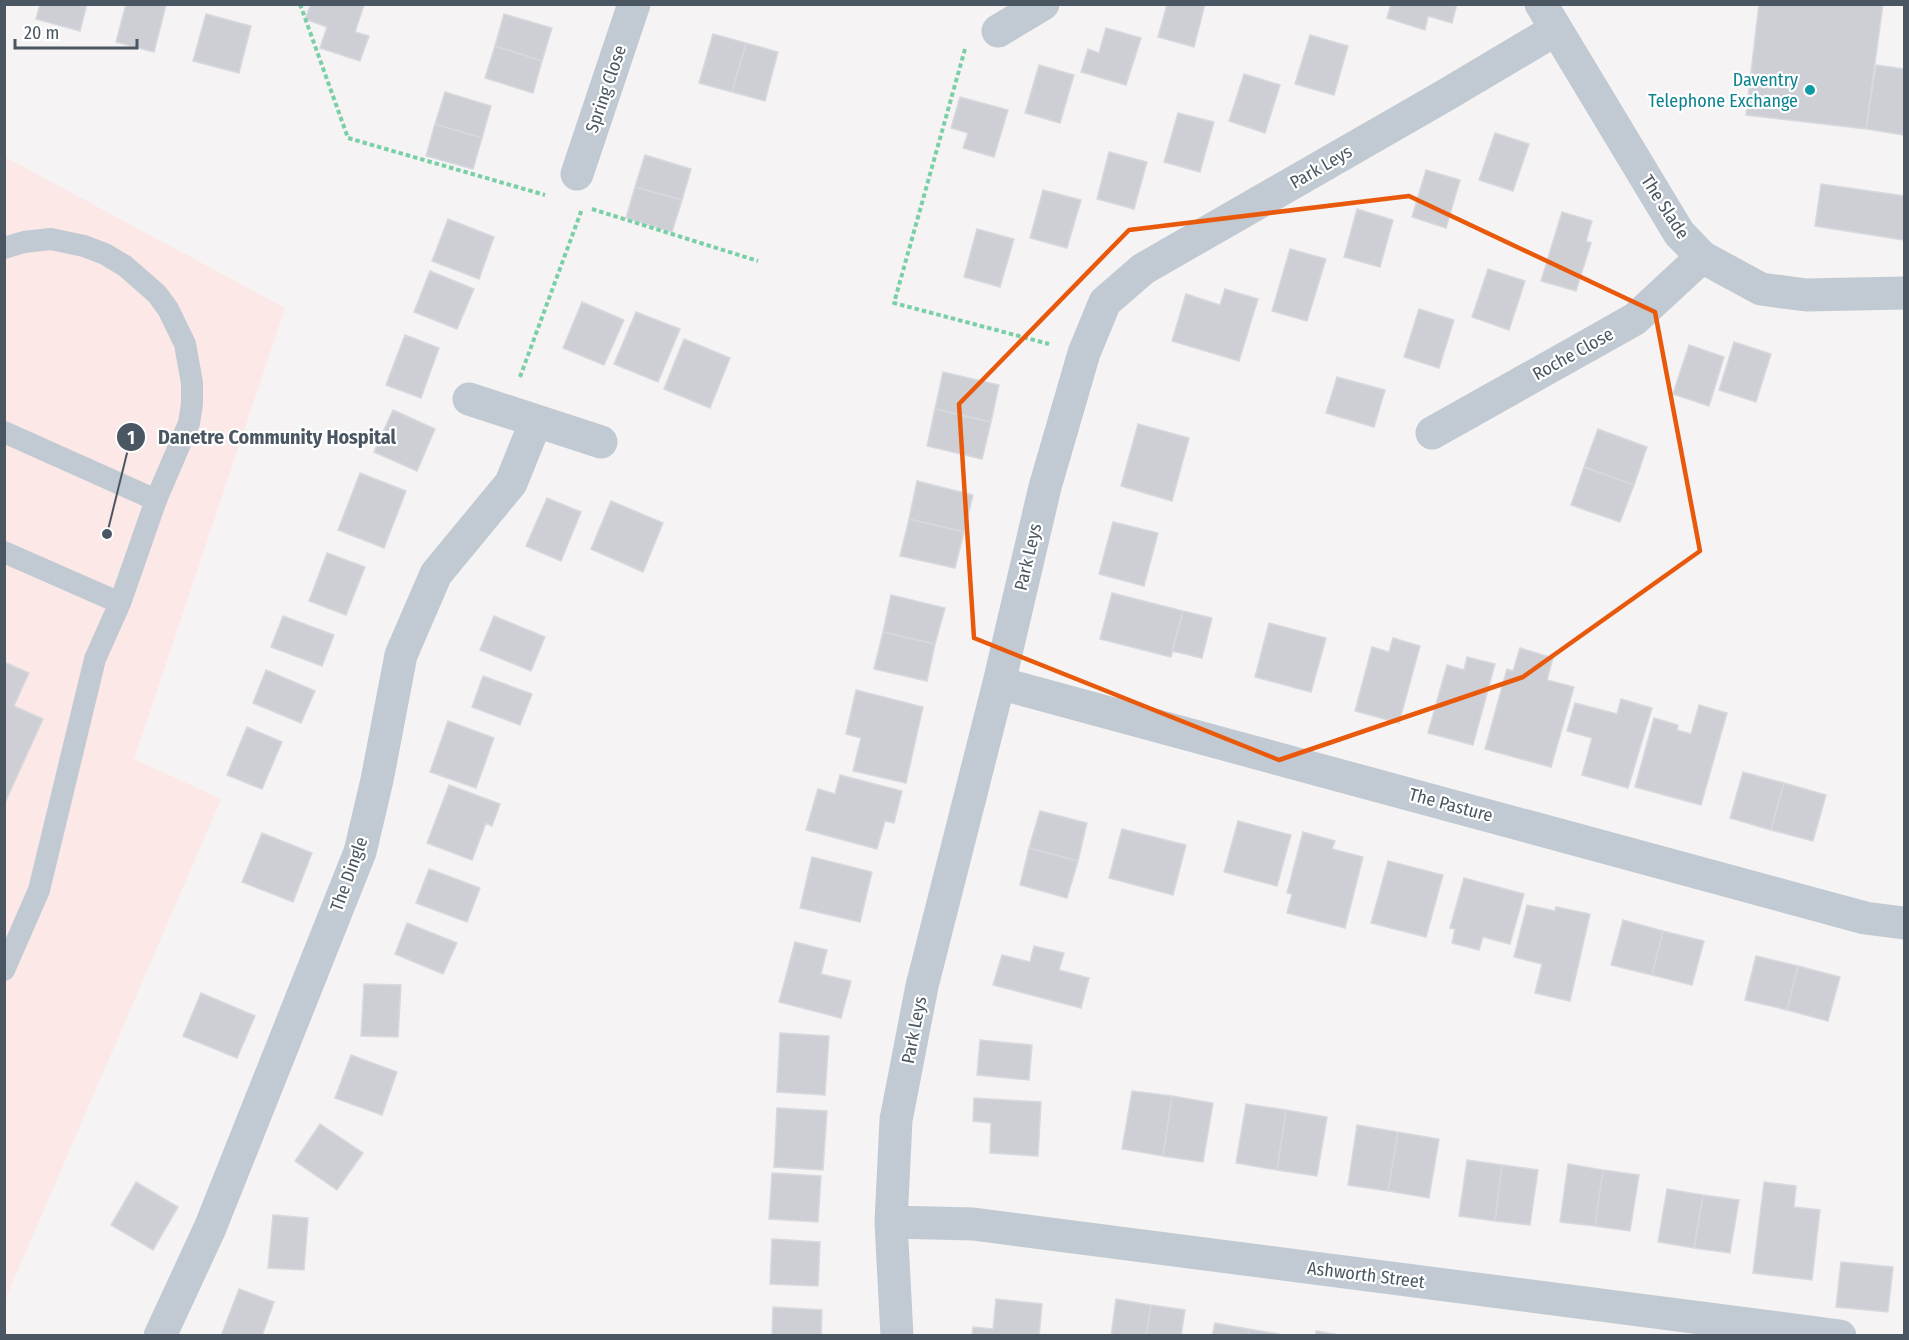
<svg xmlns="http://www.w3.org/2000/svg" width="1909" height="1340" font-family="'Fira Sans Condensed',sans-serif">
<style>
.medical{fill:#fce8e6}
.building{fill:#cdcfd5;stroke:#d7d9de;stroke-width:1.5}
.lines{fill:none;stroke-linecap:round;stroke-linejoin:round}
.path{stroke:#7ad0a6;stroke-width:4;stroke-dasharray:4.5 3;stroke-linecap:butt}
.service{stroke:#c1cad2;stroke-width:22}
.minor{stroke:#c1cad2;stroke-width:33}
.marked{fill:none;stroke:#e8590c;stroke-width:4.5;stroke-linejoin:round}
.culture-dot{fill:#0f9aa8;stroke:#fff;stroke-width:2}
.labels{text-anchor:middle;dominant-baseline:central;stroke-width:4.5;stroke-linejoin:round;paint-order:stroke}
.culture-label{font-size:18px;fill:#0d838f;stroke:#fff;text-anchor:end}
.street-label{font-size:18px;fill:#4a5661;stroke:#fff}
.leader{fill:none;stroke:#4a5661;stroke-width:2}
.callout-dot{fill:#4a5661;stroke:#fff;stroke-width:2}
.mark-label{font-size:18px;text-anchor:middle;font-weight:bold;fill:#fff}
.callout-label{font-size:20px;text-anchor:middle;font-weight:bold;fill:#4a5661;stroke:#fff;stroke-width:4.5;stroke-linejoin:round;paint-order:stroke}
</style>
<rect width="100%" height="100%" fill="#f5f3f3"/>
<!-- medical -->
<path class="medical" d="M 5,157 L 285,308 L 134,759 L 221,799 L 5,1300 Z"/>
<!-- building -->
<path class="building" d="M 40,4 L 87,4 L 80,31 L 36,19 Z
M 126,4 L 166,5 L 154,52 L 116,42 Z
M 311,4 L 364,5 L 355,32 L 369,36 L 360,61 L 320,48 L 327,27 L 305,19 Z
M 1167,4 L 1205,4 L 1194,47 L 1158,37 Z
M 1391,4 L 1457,4 L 1452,23 L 1428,16 L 1425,30 L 1387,18 Z
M 1759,4 L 1883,4 L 1866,129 L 1746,115 Z
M 206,14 L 251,26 L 239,73 L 193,61 Z
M 504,14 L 552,28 L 542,61 L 495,46 Z
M 1106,28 L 1141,38 L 1126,85 L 1081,72 L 1088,49 L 1099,53 Z
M 713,34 L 746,43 L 732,92 L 699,83 Z
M 1310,35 L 1348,46 L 1334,95 L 1295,84 Z
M 746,43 L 778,52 L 765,101 L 732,92 Z
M 495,46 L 542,61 L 533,93 L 485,78 Z
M 1039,65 L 1074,75 L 1060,123 L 1025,113 Z
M 1876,65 L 1904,69 L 1904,135 L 1866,129 Z
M 1244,74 L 1280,85 L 1265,133 L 1229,121 Z
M 445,92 L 491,106 L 482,138 L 435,124 Z
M 960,97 L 1008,110 L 994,157 L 963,148 L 968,133 L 951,128 Z
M 1178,113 L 1214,122 L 1200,172 L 1164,162 Z
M 435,124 L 482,138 L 473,169 L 426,156 Z
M 1495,133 L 1529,144 L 1513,191 L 1479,180 Z
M 1109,152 L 1147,162 L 1134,209 L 1097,199 Z
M 645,155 L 691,169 L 682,200 L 635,187 Z
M 1426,170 L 1460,180 L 1446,228 L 1412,217 Z
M 1821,184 L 1904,196 L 1904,240 L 1815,226 Z
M 635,187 L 682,200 L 672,232 L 626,218 Z
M 1043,190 L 1081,200 L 1067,248 L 1030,238 Z
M 1357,209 L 1393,220 L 1380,267 L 1344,257 Z
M 1562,212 L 1592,221 L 1586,241 L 1591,243 L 1576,291 L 1541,281 Z
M 448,219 L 494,237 L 479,279 L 432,261 Z
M 977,229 L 1014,239 L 1000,287 L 964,277 Z
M 1290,249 L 1326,259 L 1307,321 L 1272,311 Z
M 1488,269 L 1525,281 L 1509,330 L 1472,317 Z
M 430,271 L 474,289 L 457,329 L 414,312 Z
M 1225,289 L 1258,299 L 1239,361 L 1172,341 L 1186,294 L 1220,305 Z
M 582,302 L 624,320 L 604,365 L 563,348 Z
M 1419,309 L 1454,320 L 1439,368 L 1404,357 Z
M 636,312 L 680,329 L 658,382 L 614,364 Z
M 405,335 L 439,348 L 421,398 L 386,385 Z
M 684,339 L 730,358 L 710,408 L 664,389 Z
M 1734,342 L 1771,354 L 1756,402 L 1719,390 Z
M 1689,345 L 1724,357 L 1709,406 L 1673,394 Z
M 943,372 L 999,385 L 991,422 L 935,409 Z
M 1337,377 L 1385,390 L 1374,427 L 1326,413 Z
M 935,409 L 991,422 L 982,459 L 927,446 Z
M 393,410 L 435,429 L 417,471 L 374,452 Z
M 1138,424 L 1189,438 L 1172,501 L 1121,486 Z
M 1598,429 L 1647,447 L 1634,485 L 1584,467 Z
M 1584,467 L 1634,485 L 1620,522 L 1571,505 Z
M 360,473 L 406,491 L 384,548 L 338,530 Z
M 917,481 L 973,495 L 964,532 L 909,519 Z
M 547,498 L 581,512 L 561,561 L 526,546 Z
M 611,501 L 663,523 L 643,572 L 591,549 Z
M 909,519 L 964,532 L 955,568 L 900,556 Z
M 1113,522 L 1158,533 L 1144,586 L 1099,574 Z
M 327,553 L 365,567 L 346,615 L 309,601 Z
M 1112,593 L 1183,611 L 1171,657 L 1100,639 Z
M 891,595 L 945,608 L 935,644 L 883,632 Z
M 1183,611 L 1212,618 L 1202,658 L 1172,651 Z
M 283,616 L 334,635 L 322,666 L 271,647 Z
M 494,616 L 545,637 L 531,671 L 480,650 Z
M 1269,623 L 1326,638 L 1311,692 L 1255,677 Z
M 883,632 L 935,644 L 927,681 L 874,669 Z
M 1393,638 L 1420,646 L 1399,723 L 1355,711 L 1372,647 L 1389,652 Z
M 1520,648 L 1553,658 L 1547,680 L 1574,687 L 1551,767 L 1485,749 L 1507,669 L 1513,671 Z
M 1467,657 L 1495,664 L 1473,745 L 1428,733 L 1447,665 L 1464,670 Z
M 4,662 L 29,673 L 14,706 L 43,719 L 4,805 Z
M 266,670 L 315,691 L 301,723 L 253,703 Z
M 483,676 L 532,694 L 520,725 L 472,707 Z
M 856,690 L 923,707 L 906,783 L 853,771 L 861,738 L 846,734 Z
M 1621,699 L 1652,708 L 1628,788 L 1582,775 L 1592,738 L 1567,731 L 1575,703 L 1617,714 Z
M 1699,705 L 1727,713 L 1701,805 L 1635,787 L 1654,718 L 1678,725 L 1677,730 L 1691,734 Z
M 448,721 L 494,738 L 476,788 L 430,772 Z
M 247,727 L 282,742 L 262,789 L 227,775 Z
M 1743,772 L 1784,783 L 1771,830 L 1730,818 Z
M 840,775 L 902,791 L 894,823 L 885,821 L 877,849 L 806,830 L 818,789 L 835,794 Z
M 1784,783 L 1826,795 L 1813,841 L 1771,830 Z
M 449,785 L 500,804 L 492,826 L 486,823 L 472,860 L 427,843 Z
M 1040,811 L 1087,823 L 1078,861 L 1029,848 Z
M 1238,821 L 1291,835 L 1277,886 L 1224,872 Z
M 1122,829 L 1186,845 L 1173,895 L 1109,878 Z
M 1303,832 L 1335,841 L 1332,849 L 1363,857 L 1345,928 L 1287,913 L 1292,894 L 1287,893 Z
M 262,833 L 312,853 L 293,902 L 242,882 Z
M 1029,848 L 1078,861 L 1067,898 L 1020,885 Z
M 812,857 L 872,872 L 860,922 L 800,908 Z
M 1388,861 L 1443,875 L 1426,937 L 1371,923 Z
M 429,869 L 480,888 L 467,922 L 416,903 Z
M 1464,878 L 1524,894 L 1510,944 L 1483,937 L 1479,950 L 1452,943 L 1455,929 L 1450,928 Z
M 1527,905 L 1555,911 L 1556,907 L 1590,914 L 1570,1001 L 1535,993 L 1542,964 L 1514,957 Z
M 1623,920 L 1663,931 L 1652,975 L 1611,965 Z
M 407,923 L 457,943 L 443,974 L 395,954 Z
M 1663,931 L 1704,941 L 1692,985 L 1652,975 Z
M 795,942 L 827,950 L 821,974 L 851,981 L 841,1018 L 779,1002 Z
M 1034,946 L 1064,953 L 1059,970 L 1089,978 L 1081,1008 L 993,985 L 1002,955 L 1030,962 Z
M 1756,956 L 1798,966 L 1787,1010 L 1745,1000 Z
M 1798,966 L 1840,977 L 1828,1021 L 1787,1010 Z
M 364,984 L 401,985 L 398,1037 L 361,1036 Z
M 201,993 L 255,1016 L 237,1058 L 183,1036 Z
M 780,1033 L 829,1036 L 825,1095 L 777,1092 Z
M 980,1040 L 1032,1045 L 1029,1080 L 977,1075 Z
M 351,1055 L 397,1072 L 382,1115 L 335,1098 Z
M 1132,1091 L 1172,1096 L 1163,1156 L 1122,1149 Z
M 1172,1096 L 1213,1103 L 1203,1162 L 1163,1156 Z
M 974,1098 L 1041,1102 L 1038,1156 L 990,1153 L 991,1123 L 973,1121 Z
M 1246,1104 L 1286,1110 L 1277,1170 L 1236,1163 Z
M 777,1108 L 827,1111 L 823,1170 L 774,1167 Z
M 1286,1110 L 1327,1117 L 1317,1176 L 1277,1170 Z
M 320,1124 L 363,1153 L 337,1190 L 295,1161 Z
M 1357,1125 L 1398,1132 L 1388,1191 L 1348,1185 Z
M 1398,1132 L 1439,1139 L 1429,1198 L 1388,1191 Z
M 1467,1160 L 1502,1165 L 1495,1221 L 1459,1216 Z
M 1568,1164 L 1603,1170 L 1595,1226 L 1560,1222 Z
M 1502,1165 L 1538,1170 L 1530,1225 L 1495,1221 Z
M 1603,1170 L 1639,1175 L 1630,1231 L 1595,1226 Z
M 772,1173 L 821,1176 L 818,1222 L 769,1219 Z
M 136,1182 L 178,1207 L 153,1250 L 111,1225 Z
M 1764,1182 L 1796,1186 L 1794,1207 L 1820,1210 L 1812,1280 L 1753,1273 Z
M 1667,1189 L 1703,1195 L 1694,1248 L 1658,1242 Z
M 1703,1195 L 1739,1200 L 1730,1253 L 1694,1248 Z
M 273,1215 L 308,1218 L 304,1270 L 268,1268 Z
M 772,1239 L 820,1242 L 818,1286 L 770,1284 Z
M 1841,1262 L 1893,1267 L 1888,1312 L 1836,1307 Z
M 239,1289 L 274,1302 L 262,1336 L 221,1336 Z
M 996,1299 L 1042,1304 L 1039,1336 L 972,1336 L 973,1327 L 993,1329 Z
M 1116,1299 L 1151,1305 L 1146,1336 L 1111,1336 Z
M 1151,1305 L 1185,1310 L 1181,1336 L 1146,1336 Z
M 773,1307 L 822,1310 L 821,1336 L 772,1336 Z
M 1215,1323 L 1249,1329 L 1248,1336 L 1212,1336 Z
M 1249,1329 L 1284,1335 L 1248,1336 Z
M 1316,1331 L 1346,1336 L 1316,1336 Z"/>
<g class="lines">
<!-- path -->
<path class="path" d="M 300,4 L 348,138 L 545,195
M 965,49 L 894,303 L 1049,344
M 592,209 L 758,261
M 520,377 L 582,209"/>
<!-- service -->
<path class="service" d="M 4,248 L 24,242 L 51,239 L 84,246 L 105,254 L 125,266 L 157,294 L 168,309 L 185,344 L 192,383 L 192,404 L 189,423 L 156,500 L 120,603 L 95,659 L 39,890 L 4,970
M 4,432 L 156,500
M 4,552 L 120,603"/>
<!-- minor -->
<path class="minor" d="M 1541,4 L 1679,233 L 1702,257 L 1761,289 L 1806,295 L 1904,293
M 998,31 L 1043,4
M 577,174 L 634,4
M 469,399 L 601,442
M 1432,433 L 1635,319 L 1702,257
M 999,683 L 1865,918 L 1904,923
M 891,1222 L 973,1224 L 1840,1336
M 160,1336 L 210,1228 L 360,852 L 377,780 L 401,655 L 436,574 L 511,483 L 536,421
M 897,1336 L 891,1222 L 896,1120 L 922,986 L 999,683 L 1045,487 L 1084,353 L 1105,302 L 1143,269 L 1444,96 L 1555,30"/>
</g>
<!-- marked area -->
<path class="marked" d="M 1409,196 L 1655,312 L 1700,551 L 1523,677 L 1279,760 L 974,638 L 959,404 L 1129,230 Z"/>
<!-- markers -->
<circle class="culture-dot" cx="1810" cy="90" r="6"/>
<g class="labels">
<!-- culture labels -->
<g class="culture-label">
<text x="1798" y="80">Daventry<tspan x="1798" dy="21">Telephone Exchange</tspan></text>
</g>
<!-- street labels -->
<g class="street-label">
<text transform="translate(606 89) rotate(-71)">Spring Close</text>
<text transform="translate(1321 167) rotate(-30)">Park Leys</text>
<text transform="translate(1665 207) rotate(57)">The Slade</text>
<text transform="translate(1573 354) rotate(-29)">Roche Close</text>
<text transform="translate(1028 557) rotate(-77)">Park Leys</text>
<text transform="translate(1451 805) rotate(15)">The Pasture</text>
<text transform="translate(349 874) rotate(-70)">The Dingle</text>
<text transform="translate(914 1030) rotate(-79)">Park Leys</text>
<text transform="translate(1366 1275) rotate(7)">Ashworth Street</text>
</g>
</g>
<!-- callouts -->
<path class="leader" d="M107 534L131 437"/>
<g class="callout-dot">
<circle cx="107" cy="534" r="6"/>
<circle cx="131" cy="437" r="15"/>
</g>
<g class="mark-label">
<text x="131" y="444">1</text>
</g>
<g class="callout-label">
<text x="277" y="444">Danetre Community Hospital</text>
</g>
<!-- border -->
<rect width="1909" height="1340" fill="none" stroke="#4a5661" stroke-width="12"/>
<!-- scale -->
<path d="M15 39v9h122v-9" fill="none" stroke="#4a5661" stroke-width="3"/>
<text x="24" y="39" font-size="18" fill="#4a5661" stroke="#ffffff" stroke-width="4.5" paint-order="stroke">20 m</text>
</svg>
